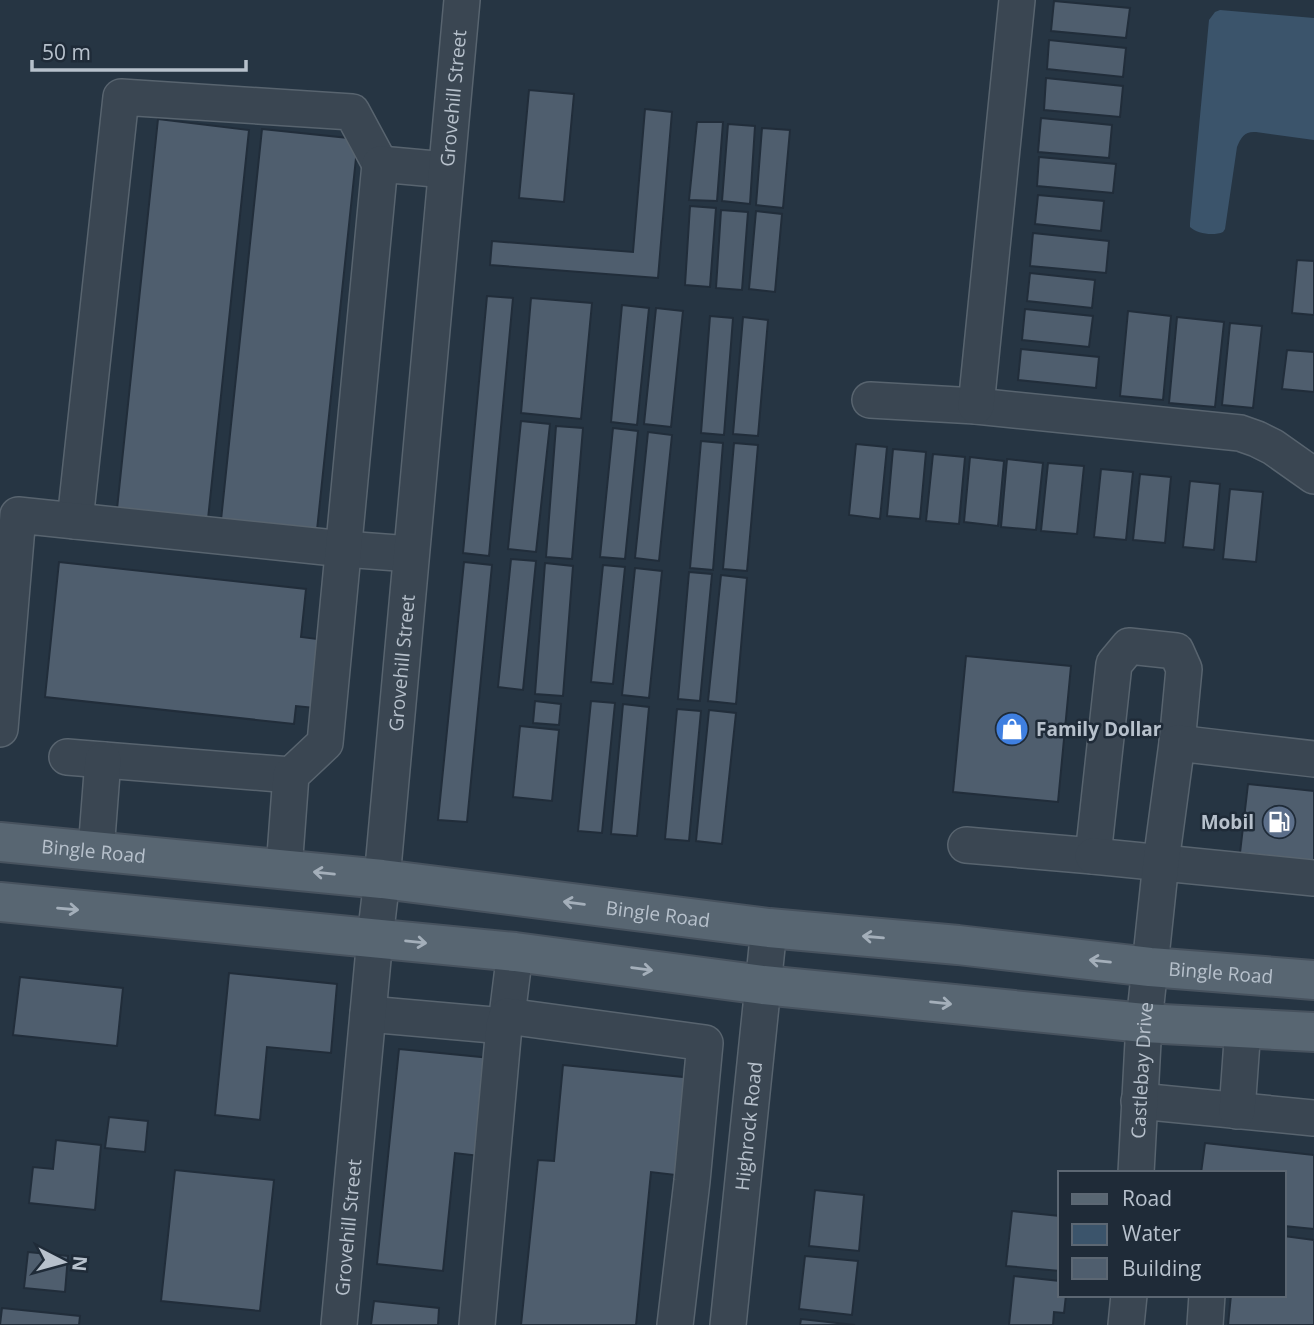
<svg xmlns="http://www.w3.org/2000/svg" width="1314" height="1325" font-family="'Open Sans',sans-serif">
<style>
.water{fill:#3b546b}
.building{fill:#4f5e6e;stroke:#212d3a;stroke-width:2}
.lines{fill:none;stroke-linecap:round;stroke-linejoin:round}
.minor-casing{stroke:#58646f;stroke-width:38}
.major-casing{stroke:#47525e;stroke-width:42}
.minor{stroke:#3a4652;stroke-width:35}
.major{stroke:#586672;stroke-width:38}
.oneway{stroke:#a4afba}
.labels{text-anchor:middle;dominant-baseline:central;stroke-width:5;stroke-linejoin:round;paint-order:stroke}
.street-label{font-size:19px;fill:#b7c1cc;stroke:#1f2b38}
.poi-label{font-size:19px;font-weight:bold;fill:#b7c1cc;stroke:#1f2b38;text-anchor:start}
</style>
<rect width="100%" height="100%" fill="#263543"/>
<!-- water -->
<path class="water" d="M 1220,10 L 1314,18 L 1314,140 L 1256,132 C 1245,131 1241,137 1237,147 L 1225,229 L 1223,232 C 1214,236 1197,234 1190,227 L 1190,223 L 1209,20 L 1215,12 Z"/>
<!-- building -->
<path class="building" d="M 1054,1 L 1130,8 L 1126,38 L 1051,31 Z
M 1049,40 L 1126,48 L 1123,77 L 1047,69 Z
M 1046,78 L 1123,86 L 1120,117 L 1044,110 Z
M 529,90 L 574,94 L 564,202 L 519,198 Z
M 645,109 L 672,112 L 658,278 L 490,265 L 492,241 L 633,252 Z
M 1041,118 L 1112,125 L 1109,158 L 1038,152 Z
M 158,119 L 249,130 L 208,519 L 117,509 Z
M 697,122 L 723,122 L 717,201 L 689,200 Z
M 728,124 L 755,126 L 750,204 L 722,201 Z
M 762,128 L 790,130 L 783,208 L 756,205 Z
M 262,129 L 358,139 L 317,530 L 221,520 Z
M 1039,157 L 1116,164 L 1113,193 L 1037,186 Z
M 1038,195 L 1104,201 L 1101,231 L 1035,224 Z
M 690,206 L 716,208 L 710,287 L 685,285 Z
M 721,210 L 748,212 L 742,290 L 716,288 Z
M 756,211 L 782,214 L 775,292 L 749,289 Z
M 1033,233 L 1109,241 L 1106,273 L 1030,266 Z
M 1297,260 L 1314,261 L 1314,315 L 1292,313 Z
M 1030,273 L 1095,280 L 1092,308 L 1027,301 Z
M 487,296 L 513,298 L 489,556 L 463,553 Z
M 531,298 L 592,303 L 581,419 L 521,413 Z
M 622,305 L 649,308 L 637,425 L 611,422 Z
M 656,308 L 683,311 L 671,427 L 644,424 Z
M 1025,309 L 1093,316 L 1089,347 L 1022,340 Z
M 1128,311 L 1171,316 L 1163,400 L 1120,396 Z
M 710,316 L 733,318 L 724,435 L 701,433 Z
M 743,317 L 768,320 L 758,436 L 733,434 Z
M 1177,317 L 1224,322 L 1215,407 L 1169,403 Z
M 1230,323 L 1262,326 L 1253,408 L 1222,405 Z
M 1021,349 L 1099,357 L 1096,388 L 1018,380 Z
M 1287,350 L 1314,352 L 1314,392 L 1282,389 Z
M 521,421 L 550,424 L 536,552 L 508,549 Z
M 556,426 L 583,428 L 572,559 L 546,557 Z
M 613,428 L 638,431 L 625,559 L 600,557 Z
M 648,432 L 672,435 L 659,561 L 635,558 Z
M 701,441 L 723,443 L 713,570 L 690,568 Z
M 734,443 L 758,445 L 747,571 L 723,569 Z
M 856,444 L 887,447 L 880,519 L 849,515 Z
M 893,449 L 926,452 L 920,519 L 887,516 Z
M 933,454 L 965,457 L 959,524 L 926,521 Z
M 970,457 L 1004,461 L 998,526 L 964,522 Z
M 1007,459 L 1043,463 L 1036,530 L 1001,527 Z
M 1048,463 L 1084,466 L 1077,534 L 1041,531 Z
M 1101,469 L 1133,472 L 1126,540 L 1094,537 Z
M 1140,474 L 1171,477 L 1165,543 L 1133,540 Z
M 1190,481 L 1220,484 L 1214,550 L 1183,547 Z
M 1230,489 L 1263,492 L 1256,562 L 1223,559 Z
M 511,559 L 536,561 L 523,690 L 498,687 Z
M 59,562 L 306,589 L 301,637 L 333,641 L 325,709 L 296,706 L 294,724 L 45,697 Z
M 464,562 L 492,565 L 467,822 L 438,820 Z
M 545,563 L 573,566 L 563,696 L 535,694 Z
M 603,565 L 625,567 L 613,684 L 591,682 Z
M 635,568 L 662,571 L 649,698 L 622,695 Z
M 689,572 L 712,574 L 700,701 L 678,699 Z
M 721,575 L 747,578 L 736,704 L 708,701 Z
M 966,656 L 1071,666 L 1058,802 L 953,792 Z
M 535,701 L 561,704 L 559,725 L 533,723 Z
M 591,701 L 615,703 L 602,833 L 578,831 Z
M 623,704 L 649,707 L 637,836 L 611,834 Z
M 677,709 L 701,711 L 689,841 L 665,839 Z
M 709,710 L 736,713 L 722,844 L 696,841 Z
M 520,726 L 559,730 L 552,801 L 513,797 Z
M 1248,784 L 1314,791 L 1314,861 L 1240,853 Z
M 229,973 L 337,984 L 331,1053 L 267,1047 L 260,1120 L 215,1115 Z
M 20,977 L 123,988 L 117,1046 L 13,1035 Z
M 399,1049 L 491,1058 L 480,1156 L 455,1153 L 443,1271 L 377,1264 Z
M 563,1065 L 693,1078 L 684,1176 L 651,1172 L 636,1325 L 521,1325 L 538,1160 L 554,1161 Z
M 109,1117 L 148,1121 L 145,1152 L 105,1148 Z
M 56,1140 L 101,1145 L 95,1210 L 29,1203 L 33,1167 L 53,1169 Z
M 1205,1143 L 1314,1155 L 1314,1229 L 1284,1226 L 1284,1173 L 1201,1173 Z
M 175,1170 L 274,1180 L 260,1311 L 161,1301 Z
M 815,1190 L 864,1195 L 859,1251 L 809,1246 Z
M 1012,1211 L 1060,1216 L 1060,1271 L 1006,1266 Z
M 1284,1236 L 1314,1240 L 1314,1325 L 1228,1325 L 1231,1295 L 1284,1295 Z
M 28,1252 L 68,1256 L 65,1292 L 24,1288 Z
M 805,1256 L 858,1261 L 852,1315 L 799,1309 Z
M 1014,1276 L 1060,1281 L 1060,1295 L 1066,1295 L 1064,1313 L 1054,1312 L 1053,1325 L 1009,1325 Z
M 374,1301 L 439,1308 L 438,1325 L 371,1325 Z
M 2,1308 L 80,1316 L 79,1325 L 0,1325 Z
M 801,1319 L 855,1325 L 800,1325 Z"/>
<g class="lines">
<defs>
<g id="minor">
<path d="M 870,400 L 976,406 L 1240,433 L 1257,439 L 1273,447 L 1314,476"/>
<path d="M 976,406 L 1017,0"/>
<path d="M 75,521 L 121,97 L 352,112 L 380,164"/>
<path d="M 0,729 L 18,515 L 344,549 L 411,554"/>
<path d="M 67,757 L 291,775"/>
<path d="M 966,845 L 1093,856 L 1114,664 L 1129,646 L 1176,651 L 1184,669 L 1177,743"/>
<path d="M 96,851 L 103,760"/>
<path d="M 1093,856 L 1314,878"/>
<path d="M 284,869 L 291,775 L 325,743 L 380,164 L 446,170"/>
<path d="M 368,1014 L 504,1026"/>
<path d="M 507,1016 L 515,952"/>
<path d="M 1139,1101 L 1314,1118"/>
<path d="M 1237,1111 L 1243,1027"/>
<path id="s1" d="M 1136,1173 L 1144,1023 L 1161,862 L 1177,743 L 1314,759"/>
<path id="s2" d="M 339,1325 L 375,938 L 382,879 L 462,0"/>
<path d="M 477,1325 L 504,1026 L 507,1016 L 705,1043 L 692,1181 L 675,1325"/>
<path id="s3" d="M 728,1325 L 769,928"/>
<path d="M 1126,1325 L 1129,1295"/>
<path d="M 1205,1325 L 1207,1295"/>
</g>
<g id="major">
<path id="s4" d="M 0,842 L 382,879 L 769,928 L 958,945 L 1150,967 L 1314,980"/>
<path d="M 0,902 L 515,952 L 763,985 L 1144,1023 L 1314,1032"/>
</g>
</defs>
<!-- minor casing -->
<use href="#minor" class="minor-casing"/>
<!-- major casing -->
<use href="#major" class="major-casing"/>
<!-- minor -->
<use href="#minor" class="minor"/>
<!-- major -->
<use href="#major" class="major"/>
</g>
<!-- one-way arrows -->
<defs><path id="oneway-shaft" d="M-6 0H5M1.5-3L5.5 0L1.5 3" fill="none" stroke-width="1.6" stroke-linecap="round" stroke-linejoin="round" transform="scale(1.75)"/></defs>
<g class="oneway">
<use href="#oneway-shaft" transform="translate(324 873) rotate(-174)"/>
<use href="#oneway-shaft" transform="translate(574 903) rotate(-173)"/>
<use href="#oneway-shaft" transform="translate(68 909) rotate(5)"/>
<use href="#oneway-shaft" transform="translate(873 937) rotate(-175)"/>
<use href="#oneway-shaft" transform="translate(416 942) rotate(6)"/>
<use href="#oneway-shaft" transform="translate(1100 961) rotate(-174)"/>
<use href="#oneway-shaft" transform="translate(642 969) rotate(8)"/>
<use href="#oneway-shaft" transform="translate(941 1003) rotate(6)"/>
</g>
<!-- icons -->
<defs>
<symbol id="shop-disc" viewBox="-11 -11 22 22"><circle r="9.5" fill="#3f7fe0" stroke="#1f2b38"/><path d="M-5-2.5h2.3a2.7 3.5 0 0 1 5.4 0H5L5.5 6h-11ZM-1.5-2.5h3a1.5 2.3 0 0 0-3 0Z" fill="#fff"/></symbol>
<symbol id="fuel-disc" viewBox="-11 -11 22 22"><circle r="9.5" fill="#5c6f8a" stroke="#1f2b38"/><path d="M-5.5-6h7V0h2V4h1.3V-2.5L3-4.5l.8-.8L6-3V5H2.5V1h-1V6h-7ZM-4.2-4.7v3.2H.2V-4.7Z" fill="#fff"/></symbol>
</defs>
<g fill-rule="evenodd">
<use href="#shop-disc" x="993" y="710" width="38" height="38"/>
<use href="#fuel-disc" x="1260" y="803" width="38" height="38"/>
</g>
<g class="labels">
<!-- street labels -->
<g class="street-label">
<text stroke="none"><textPath href="#s2" startOffset="1232">Grovehill Street</textPath></text>
<text stroke="none"><textPath href="#s2" startOffset="665">Grovehill Street</textPath></text>
<text stroke="none"><textPath href="#s4" startOffset="94">Bingle Road</textPath></text>
<text stroke="none"><textPath href="#s4" startOffset="662">Bingle Road</textPath></text>
<text stroke="none"><textPath href="#s4" startOffset="1228">Bingle Road</textPath></text>
<text stroke="none"><textPath href="#s1" startOffset="103">Castlebay Drive</textPath></text>
<text stroke="none"><textPath href="#s3" startOffset="200">Highrock Road</textPath></text>
<text stroke="none"><textPath href="#s2" startOffset="98">Grovehill Street</textPath></text>
</g>
<!-- poi labels -->
<g class="poi-label">
<text x="1036" y="729">Family Dollar</text>
<text x="1254" y="822" text-anchor="end">Mobil</text>
</g>
</g>
<!-- legend -->
<rect x="1058" y="1171" width="228" height="126" fill="#1f2b38" stroke="#5c6773" stroke-width="2"/>
<rect x="1072" y="1194" width="35" height="10" fill="#586672" stroke="#5c6773" stroke-width="2"/>
<text x="1122" y="1206" font-size="21" fill="#b7c1cc">Road</text>
<rect x="1072" y="1224" width="35" height="21" fill="#3b546b" stroke="#5c6773" stroke-width="2"/>
<text x="1122" y="1241" font-size="21" fill="#b7c1cc">Water</text>
<rect x="1072" y="1258" width="35" height="21" fill="#4f5e6e" stroke="#5c6773" stroke-width="2"/>
<text x="1122" y="1276" font-size="21" fill="#b7c1cc">Building</text>
<!-- north arrow -->
<g transform="translate(63 1262) rotate(96)" stroke="#1f2b38" stroke-width="5" paint-order="stroke">
<path d="M0-5L12 26L0 18L-12 26Z" fill="#b7c1cc"/>
<text y="-10" font-size="19" font-weight="bold" text-anchor="middle" fill="#b7c1cc">N</text>
</g>
<!-- scale -->
<path d="M32 60v10h214v-10" fill="none" stroke="#b7c1cc" stroke-width="3.5"/>
<text x="42" y="60" font-size="21" fill="#b7c1cc" stroke="#1f2b38" stroke-width="5" paint-order="stroke">50 m</text>
</svg>
